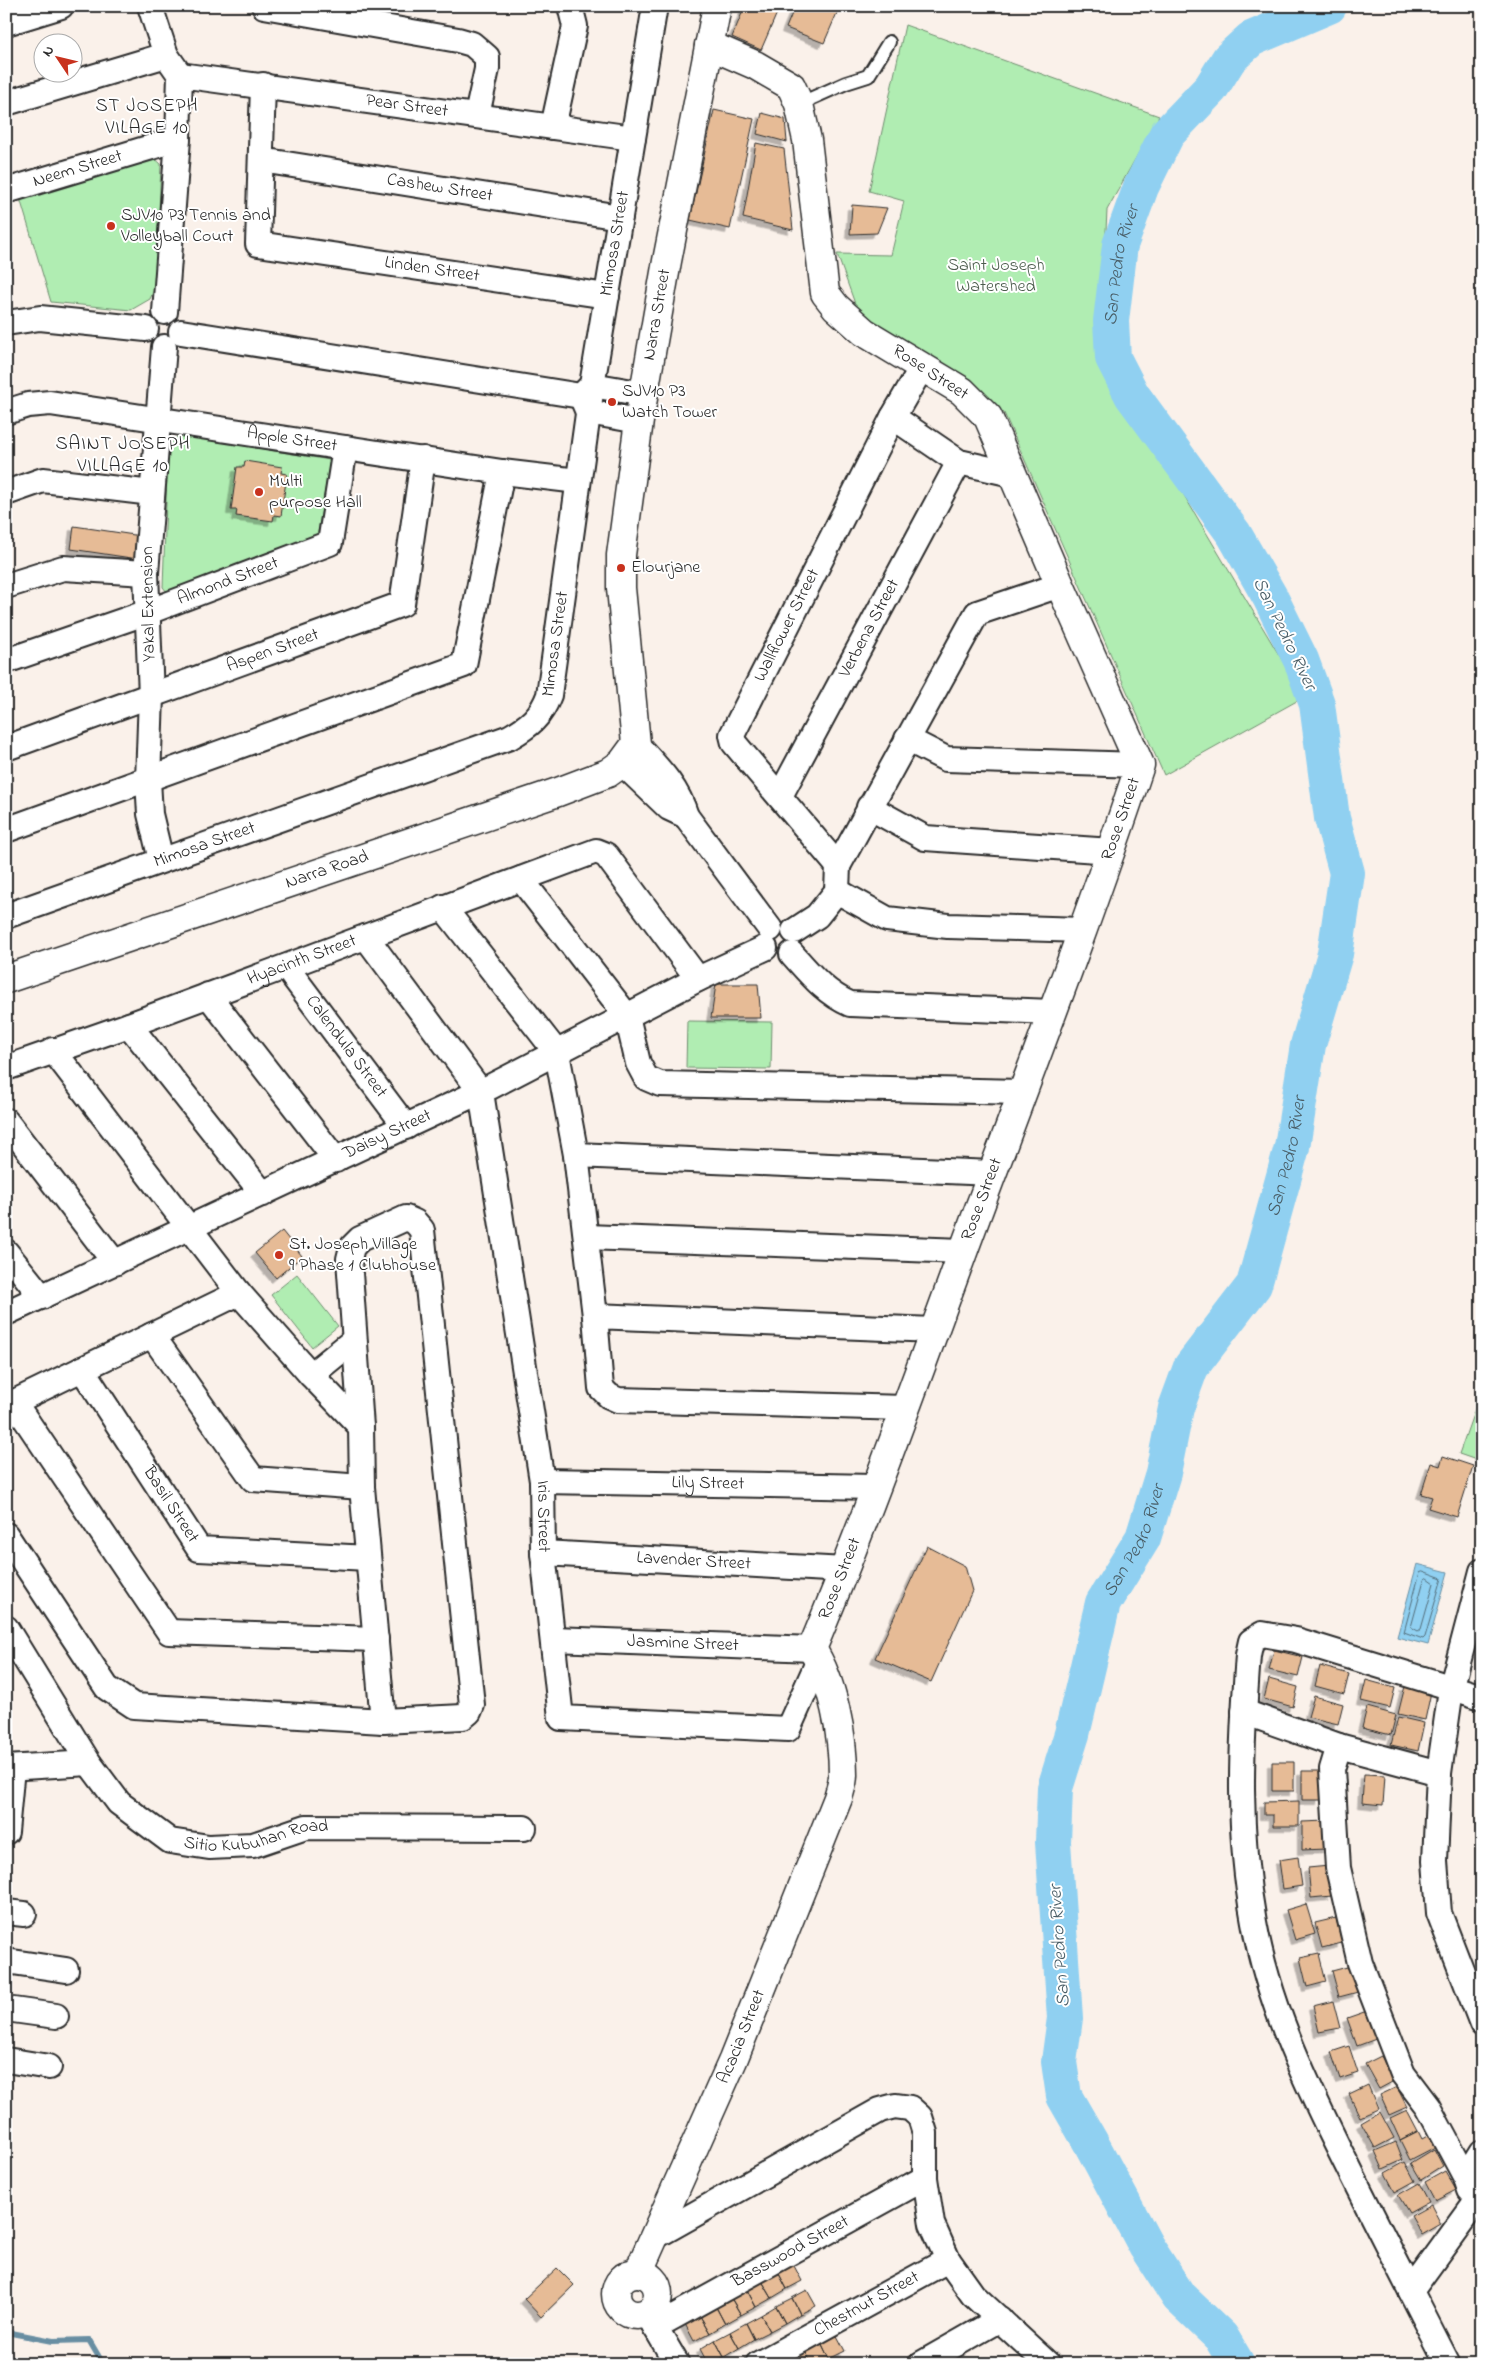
<svg xmlns="http://www.w3.org/2000/svg" width="1488" height="2370" font-family="'Indie Flower',sans-serif">
<style>
.green{fill:#b0edb2;stroke:#6e8c6e}
.water{fill:#90d0f1;stroke:#688ea2}
.lines{fill:none;stroke-linecap:round;stroke-linejoin:round}
.shore{stroke:#536d7a;stroke-width:1}
.stream{stroke:#688ea2;stroke-width:6}
.river{stroke:#90d0f1;stroke-width:36}
.building{fill:#e6bb96;stroke:#2b2b2b;filter:url(#shadow)}
.service-casing{stroke:#2b2b2b;stroke-width:16}
.minor-casing{stroke:#2b2b2b;stroke-width:28}
.tertiary-casing{stroke:#2b2b2b;stroke-width:31}
.service{stroke:#fff;stroke-width:12}
.minor{stroke:#fff;stroke-width:24}
.tertiary{stroke:#fff;stroke-width:28}
.poi-dot{fill:#c8321e;stroke:#fff;stroke-width:2}
.labels{text-anchor:middle;dominant-baseline:central;stroke-width:4;stroke-linejoin:round;paint-order:stroke}
.street-label{font-size:18px;fill:#2b2b2b;stroke:#fff}
.poi-label{font-size:18px;fill:#2b2b2b;stroke:#fff;text-anchor:start}
.park-label{font-size:18px;fill:#4c5c4d;stroke:#fff}
.neighbourhood-label{font-size:19px;letter-spacing:1px;fill:#2b2b2b;stroke:#fff}
.water-label{font-size:19px;font-style:italic;fill:#495d66;stroke:#fff}
</style>
<defs>
<filter id="shadow"><feDropShadow dx="-4.5" dy="4.5" stdDeviation="0" flood-color="#0004"/></filter>
</defs>
<rect width="100%" height="100%" fill="#faf1ea"/>
<filter id="ink" filterUnits="userSpaceOnUse"><feTurbulence type="fractalNoise" baseFrequency=".02" numOctaves="2"/><feDisplacementMap in="SourceGraphic" scale="10" xChannelSelector="R" yChannelSelector="G"/><feConvolveMatrix kernelMatrix="1 2 1 2 8 2 1 2 1" color-interpolation-filters="sRGB"/></filter>
<g filter="url(#ink)">
<!-- green -->
<path class="green" d="M 905,25 L 1159,116 L 1107,210 L 1100,354 L 1304,697 L 1164,775 L 1004,413 L 858,312 L 837,254 L 891,255 L 904,201 L 869,191 Z
M 151,155 L 161,164 L 156,285 L 150,299 L 131,310 L 51,302 L 19,195 Z
M 179,435 L 330,460 L 316,544 L 171,597 L 163,587 L 168,445 Z
M 687,1021 L 772,1022 L 771,1069 L 686,1068 Z
M 297,1274 L 338,1326 L 312,1347 L 271,1295 Z
M 1476,1406 L 1482,1408 L 1482,1462 L 1459,1454 Z"/>
<!-- water -->
<path class="water" d="M 1417,1564 L 1448,1572 L 1428,1645 L 1397,1637 Z"/>
<g class="lines">
<!-- shore -->
<path class="shore" d="M 1423,1571 L 1442,1578 L 1425,1637 L 1423,1639 L 1404,1632 L 1420,1572 Z
M 1427,1578 L 1434,1583 L 1421,1629 L 1418,1631 L 1411,1627 L 1424,1580 Z"/>
<!-- stream -->
<path class="stream" d="M 6,2332 L 53,2341 L 89,2340 L 103,2364"/>
<!-- river -->
<path class="river" id="s1" d="M 1237,2364 L 1221,2337 L 1179,2297 L 1146,2246 L 1091,2143 L 1064,2096 L 1059,2062 L 1065,2018 L 1053,1842 L 1055,1788 L 1072,1734 L 1103,1603 L 1143,1538 L 1163,1473 L 1176,1408 L 1191,1367 L 1254,1285 L 1292,1147 L 1308,1045 L 1335,954 L 1347,873 L 1332,818 L 1317,704 L 1301,660 L 1270,597 L 1234,534 L 1132,395 L 1113,358 L 1111,321 L 1120,245 L 1141,187 L 1167,134 L 1211,88 L 1229,59 L 1251,39 L 1329,6"/>
</g>
<!-- building -->
<path class="building" d="M 745,6 L 780,6 L 761,50 L 732,37 Z
M 795,6 L 840,6 L 824,43 L 786,28 Z
M 714,110 L 754,119 L 730,229 L 690,220 Z
M 762,113 L 785,119 L 787,142 L 757,134 Z
M 756,143 L 784,149 L 793,230 L 743,218 Z
M 852,205 L 887,208 L 877,233 L 850,234 Z
M 245,461 L 282,467 L 281,473 L 287,474 L 281,516 L 274,515 L 273,521 L 236,516 L 237,510 L 231,510 L 237,467 L 244,467 Z
M 74,526 L 141,536 L 138,559 L 71,549 Z
M 716,984 L 758,984 L 761,1018 L 711,1018 Z
M 282,1231 L 302,1256 L 276,1278 L 255,1253 Z
M 1443,1456 L 1473,1466 L 1457,1517 L 1428,1508 L 1432,1497 L 1421,1494 L 1431,1463 L 1440,1466 Z
M 927,1546 L 965,1566 L 972,1591 L 931,1682 L 875,1658 Z
M 1274,1650 L 1303,1657 L 1298,1677 L 1269,1670 Z
M 1320,1666 L 1349,1674 L 1344,1694 L 1315,1686 Z
M 1269,1679 L 1298,1687 L 1293,1707 L 1264,1699 Z
M 1366,1680 L 1395,1688 L 1390,1708 L 1361,1701 Z
M 1405,1686 L 1431,1692 L 1425,1720 L 1398,1714 Z
M 1314,1696 L 1343,1704 L 1338,1724 L 1308,1717 Z
M 1367,1707 L 1396,1715 L 1391,1735 L 1362,1728 Z
M 1398,1717 L 1424,1723 L 1418,1751 L 1391,1745 Z
M 1272,1762 L 1294,1762 L 1294,1791 L 1272,1791 Z
M 1302,1771 L 1321,1771 L 1321,1800 L 1302,1800 Z
M 1364,1774 L 1385,1775 L 1383,1805 L 1362,1803 Z
M 1299,1801 L 1299,1826 L 1273,1826 L 1273,1815 L 1264,1815 L 1264,1802 Z
M 1326,1821 L 1327,1849 L 1302,1850 L 1302,1822 Z
M 1298,1857 L 1302,1886 L 1283,1889 L 1279,1860 Z
M 1329,1866 L 1332,1896 L 1311,1898 L 1308,1868 Z
M 1306,1904 L 1315,1934 L 1295,1940 L 1286,1910 Z
M 1336,1918 L 1342,1943 L 1322,1948 L 1315,1923 Z
M 1319,1954 L 1326,1982 L 1307,1987 L 1300,1958 Z
M 1351,1966 L 1358,1992 L 1339,1997 L 1332,1971 Z
M 1333,2001 L 1340,2028 L 1319,2032 L 1313,2006 Z
M 1367,2011 L 1376,2039 L 1357,2046 L 1347,2018 Z
M 1349,2046 L 1358,2073 L 1340,2079 L 1331,2052 Z
M 1381,2056 L 1394,2081 L 1379,2089 L 1365,2064 Z
M 1368,2085 L 1378,2109 L 1360,2117 L 1349,2094 Z
M 1397,2087 L 1407,2107 L 1389,2115 L 1380,2095 Z
M 1407,2110 L 1418,2131 L 1400,2140 L 1390,2118 Z
M 1380,2112 L 1394,2138 L 1375,2148 L 1361,2123 Z
M 1418,2131 L 1422,2139 L 1431,2134 L 1437,2146 L 1410,2160 L 1400,2140 Z
M 1396,2142 L 1403,2160 L 1383,2169 L 1375,2151 Z
M 1434,2149 L 1443,2166 L 1421,2180 L 1411,2163 Z
M 1405,2162 L 1415,2181 L 1395,2192 L 1385,2173 Z
M 1445,2171 L 1456,2190 L 1435,2201 L 1425,2182 Z
M 1419,2183 L 1429,2202 L 1409,2213 L 1398,2195 Z
M 1431,2205 L 1441,2224 L 1422,2235 L 1411,2216 Z
M 793,2264 L 802,2281 L 787,2289 L 778,2272 Z
M 557,2268 L 574,2285 L 541,2317 L 524,2299 Z
M 778,2272 L 787,2289 L 772,2298 L 762,2281 Z
M 762,2281 L 772,2298 L 756,2307 L 747,2290 Z
M 747,2290 L 756,2307 L 741,2315 L 731,2298 Z
M 807,2290 L 816,2306 L 800,2314 L 792,2298 Z
M 731,2298 L 741,2315 L 725,2324 L 716,2307 Z
M 792,2298 L 800,2314 L 785,2323 L 776,2306 Z
M 776,2306 L 785,2323 L 770,2331 L 761,2315 Z
M 716,2307 L 725,2324 L 710,2333 L 700,2316 Z
M 761,2315 L 770,2331 L 754,2339 L 746,2323 Z
M 700,2316 L 710,2333 L 694,2341 L 685,2324 Z
M 746,2323 L 754,2339 L 739,2348 L 730,2332 Z
M 730,2332 L 739,2348 L 724,2357 L 715,2340 Z
M 835,2332 L 845,2351 L 829,2359 L 820,2340 Z
M 715,2340 L 724,2357 L 708,2364 L 700,2349 Z
M 820,2340 L 829,2359 L 821,2364 L 812,2364 L 804,2349 Z
M 804,2349 L 812,2364 L 792,2364 L 788,2358 Z"/>
<g class="lines">
<defs>
<path id="service" d="M 799,104 L 846,83 L 868,76 L 889,42"/>
<g id="minor">
<path d="M 150,6 L 166,55 L 180,75 L 178,139 L 165,312"/>
<path d="M 264,6 L 458,40 L 472,44 L 487,57 L 487,69 L 477,115"/>
<path d="M 6,23 L 61,6"/>
<path id="s2" d="M 180,75 L 633,138"/>
<path id="s3" d="M 263,85 L 258,244 L 607,296"/>
<path d="M 6,103 L 166,55"/>
<path d="M 553,127 L 575,26 L 570,6"/>
<path id="s4" d="M 261,160 L 620,217"/>
<path id="s5" d="M 6,191 L 178,139"/>
<path d="M 6,323 L 40,318 L 146,329"/>
<path d="M 181,332 L 581,396"/>
<path d="M 581,396 L 592,385 L 644,394"/>
<path d="M 582,398 L 588,412 L 639,421"/>
<path id="s6" d="M 6,412 L 28,405 L 50,403 L 502,472 L 578,481"/>
<path d="M 893,417 L 959,462 L 1012,474"/>
<path d="M 6,493 L 43,480 L 152,493"/>
<path d="M 6,586 L 63,568 L 146,573"/>
<path id="s7" d="M 6,661 L 148,612 L 330,543 L 345,448"/>
<path d="M 907,739 L 946,759 L 1140,765"/>
<path d="M 636,744 C 657,767 677,786 686,816 L 770,929"/>
<path id="s8" d="M 6,748 L 402,604 L 423,459"/>
<path d="M 622,763 L 669,808 L 686,816"/>
<path id="s9" d="M 780,796 L 959,462"/>
<path d="M 869,807 L 925,838 L 1112,851"/>
<path d="M 6,830 L 464,665 L 502,472"/>
<path d="M 161,860 L 150,814 L 148,780 L 151,696 L 146,573 L 164,347"/>
<path id="s10" d="M 838,866 L 734,743 L 732,735 L 893,417 L 922,367"/>
<path d="M 521,879 L 627,1016 L 638,1063 L 646,1078 L 660,1084 L 1022,1092"/>
<path d="M 837,891 L 887,919 L 948,926 L 1083,930"/>
<path d="M 443,907 L 557,1053 L 576,1155 L 595,1316"/>
<path id="s11" d="M 6,916 L 510,737 C 529,726 541,717 549,695 L 592,385 L 655,6"/>
<path d="M 794,931 L 817,916 L 837,891 L 838,866 L 977,613 L 1060,585"/>
<path id="s12" d="M 366,937 L 481,1092 L 542,1481 L 543,1553 L 561,1718 L 788,1729 L 819,1660"/>
<path d="M 792,954 C 810,974 825,993 850,1004 L 1052,1012"/>
<path id="s13" d="M 286,967 L 406,1127"/>
<path d="M 208,995 L 336,1160"/>
<path d="M 129,1025 L 263,1194"/>
<path id="s14" d="M 6,1068 L 129,1025 L 596,851 L 606,855 L 698,979"/>
<path d="M 6,1121 L 115,1263"/>
<path d="M 576,1155 L 992,1173"/>
<path d="M 586,1237 L 963,1251"/>
<path d="M 6,1252 L 42,1297"/>
<path id="s15" d="M 6,1313 L 490,1087 L 698,979 L 765,948"/>
<path d="M 152,1335 L 253,1479 L 362,1487"/>
<path id="s16" d="M 82,1369 L 199,1549 L 368,1558"/>
<path d="M 311,1375 L 354,1340"/>
<path d="M 14,1402 L 169,1632 L 376,1639"/>
<path d="M 6,1406 L 239,1293"/>
<path d="M 905,1408 L 618,1400 L 609,1396 L 601,1388 L 595,1316 L 934,1330"/>
<path d="M 361,1427 L 349,1259 L 352,1247 L 360,1239 L 406,1218 L 415,1222 L 422,1230 L 472,1705 L 469,1712 L 463,1717 L 383,1721"/>
<path id="s17" d="M 542,1481 L 875,1487"/>
<path d="M 6,1535 L 107,1688 L 134,1706 L 383,1721 L 362,1487 L 361,1427 L 311,1375 L 239,1293 L 53,1050"/>
<path id="s18" d="M 543,1553 L 845,1570"/>
<path d="M 1482,1571 L 1451,1689 L 1439,1773 L 1435,1861 L 1439,1913 L 1482,2024"/>
<path id="s19" d="M 6,1628 L 89,1763 L 119,1803 L 170,1841 L 209,1847 L 253,1845 L 306,1827 L 524,1828"/>
<path id="s20" d="M 554,1639 L 812,1649"/>
<path d="M 1244,1712 L 1339,1746 L 1332,1769 L 1338,1868 L 1360,1963 L 1403,2074 L 1428,2107 L 1466,2178"/>
<path d="M 1339,1746 L 1439,1773"/>
<path d="M 6,1768 L 89,1763"/>
<path d="M 6,1832 L 12,1768"/>
<path d="M 6,1912 L 24,1914"/>
<path d="M 6,1961 L 66,1970"/>
<path d="M 6,2009 L 56,2016"/>
<path d="M 6,2060 L 49,2067"/>
<path d="M 1470,2190 L 1466,2178 L 1482,2152"/>
<path d="M 656,2236 L 880,2110 L 895,2106 L 910,2108 L 920,2117 L 925,2133 L 925,2178 L 932,2224 L 948,2260 L 973,2295 L 1048,2364"/>
<path d="M 1411,2291 L 1475,2203"/>
<path d="M 647,2313 L 677,2364"/>
<path id="s21" d="M 655,2327 L 925,2178"/>
<path id="s22" d="M 758,2364 L 948,2260"/>
<path d="M 921,2364 L 1000,2319"/>
<path d="M 1448,2364 C 1411,2291 1373,2218 1337,2145 C 1302,2074 1268,2001 1254,1922 C 1237,1831 1241,1747 1248,1655 L 1251,1641 L 1262,1634 L 1296,1640 L 1482,1697"/>
</g>
<g id="tertiary">
<path id="s23" d="M 6,979 L 558,792 L 608,773 L 622,763 L 636,744 L 621,588 L 621,555 L 639,421 L 667,261 L 717,6"/>
<path id="s24" d="M 638,2273 L 733,2060 L 838,1798 C 840,1790 843,1783 843,1775 C 843,1735 833,1682 812,1649 C 873,1503 925,1354 980,1206 C 1035,1059 1091,913 1140,765 L 1060,585 L 988,417 L 962,391 L 864,332 L 836,307 L 825,293 L 807,140 L 799,104 L 791,86 L 755,65 L 709,45"/>
<circle cx="637" cy="2294" r="21"/>
</g>
</defs>
<!-- service casing -->
<use href="#service" class="service-casing"/>
<!-- minor casing -->
<use href="#minor" class="minor-casing"/>
<!-- tertiary casing -->
<use href="#tertiary" class="tertiary-casing"/>
<!-- service -->
<use href="#service" class="service"/>
<!-- minor -->
<use href="#minor" class="minor"/>
<!-- tertiary -->
<use href="#tertiary" class="tertiary"/>
</g>
</g>
<!-- markers -->
<g class="poi-dot">
<circle cx="111" cy="226" r="5"/>
<circle cx="612" cy="402" r="5"/>
<circle cx="259" cy="492" r="5"/>
<circle cx="621" cy="568" r="5"/>
<circle cx="279" cy="1255" r="5"/>
</g>
<g class="labels">
<!-- street labels -->
<g class="street-label">
<text stroke="none"><textPath href="#s2" startOffset="229">Pear Street</textPath></text>
<text stroke="none"><textPath href="#s5" startOffset="75">Neem Street</textPath></text>
<text stroke="none"><textPath href="#s4" startOffset="181">Cashew Street</textPath></text>
<text stroke="none"><textPath href="#s11" startOffset="1050">Mimosa Street</textPath></text>
<text stroke="none"><textPath href="#s3" startOffset="335">Linden Street</textPath></text>
<text stroke="none"><textPath href="#s23" startOffset="1110">Narra Street</textPath></text>
<text transform="translate(930 373) rotate(33)">Rose Street</text>
<text stroke="none"><textPath href="#s6" startOffset="290">Apple Street</textPath></text>
<text stroke="none"><textPath href="#s7" startOffset="236">Almond Street</textPath></text>
<text transform="translate(149 604) rotate(-91)">Yakal Extension</text>
<text stroke="none"><textPath href="#s10" startOffset="292">Wallflower Street</textPath></text>
<text stroke="none"><textPath href="#s9" startOffset="190">Verbena Street</textPath></text>
<text stroke="none"><textPath href="#s11" startOffset="645">Mimosa Street</textPath></text>
<text stroke="none"><textPath href="#s8" startOffset="284">Aspen Street</textPath></text>
<text stroke="none"><textPath href="#s24" startOffset="1556">Rose Street</textPath></text>
<text stroke="none"><textPath href="#s11" startOffset="211">Mimosa Street</textPath></text>
<text stroke="none"><textPath href="#s23" startOffset="339">Narra Road</textPath></text>
<text stroke="none"><textPath href="#s14" startOffset="315">Hyacinth Street</textPath></text>
<text stroke="none"><textPath href="#s13" startOffset="100">Calendula Street</textPath></text>
<text stroke="none"><textPath href="#s15" startOffset="421">Daisy Street</textPath></text>
<text stroke="none"><textPath href="#s24" startOffset="1151">Rose Street</textPath></text>
<text stroke="none"><textPath href="#s17" startOffset="166">Lily Street</textPath></text>
<text stroke="none"><textPath href="#s16" startOffset="162">Basil Street</textPath></text>
<text stroke="none"><textPath href="#s12" startOffset="622">Iris Street</textPath></text>
<text stroke="none"><textPath href="#s18" startOffset="151">Lavender Street</textPath></text>
<text stroke="none"><textPath href="#s24" startOffset="746">Rose Street</textPath></text>
<text stroke="none"><textPath href="#s20" startOffset="129">Jasmine Street</textPath></text>
<text stroke="none"><textPath href="#s19" startOffset="360">Sitio Kubuhan Road</textPath></text>
<text stroke="none"><textPath href="#s24" startOffset="258">Acacia Street</textPath></text>
<text stroke="none"><textPath href="#s21" startOffset="155">Basswood Street</textPath></text>
<text stroke="none"><textPath href="#s22" startOffset="124">Chestnut Street</textPath></text>
</g>
<!-- poi labels -->
<g class="poi-label">
<text x="121" y="216">SJV10 P3 Tennis and<tspan x="121" dy="21">Volleyball Court</tspan></text>
<text x="622" y="392">SJV10 P3<tspan x="622" dy="21">Watch Tower</tspan></text>
<text x="269" y="482">Multi<tspan x="269" dy="21">purpose Hall</tspan></text>
<text x="631" y="568">Elourjane</text>
<text x="289" y="1245">St. Joseph Village<tspan x="289" dy="21">9 Phase 1 Clubhouse</tspan></text>
</g>
<!-- park labels -->
<g class="park-label">
<text x="996" y="266">Saint Joseph<tspan x="996" dy="21">Watershed</tspan></text>
</g>
<!-- neighbourhood labels -->
<g class="neighbourhood-label">
<text x="147" y="106">ST JOSEPH<tspan x="147" dy="22">VILAGE 10</tspan></text>
<text x="123" y="444">SAINT JOSEPH<tspan x="123" dy="22">VILLAGE 10</tspan></text>
</g>
<!-- water labels -->
<g class="water-label">
<text stroke="none"><textPath href="#s1" startOffset="2272">San Pedro River</textPath></text>
<text transform="translate(1284 634) rotate(64)">San Pedro River</text>
<text stroke="none"><textPath href="#s1" startOffset="1312">San Pedro River</textPath></text>
<text stroke="none"><textPath href="#s1" startOffset="892">San Pedro River</textPath></text>
<text transform="translate(1060 1946) rotate(-94)">San Pedro River</text>
</g>
</g>
<!-- margin -->
<rect width="1488" height="2370" fill="none" stroke="#fff" stroke-width="25"/>
<rect x="12" y="12" width="1463" height="2345" fill="none" stroke="#2b2b2b" stroke-width="2" filter="url(#ink)"/>
<!-- north arrow -->
<g transform="translate(58 58) rotate(305)"><circle r="24" fill="#ffffff" stroke="#aaaaaa"/>
<path d="M0-4L9 19L0 12L-9 19Z" fill="#c8321e"/>
<text y="-8" font-size="14" font-weight="bold" text-anchor="middle" fill="#2b2b2b">N</text>
</g>
</svg>
